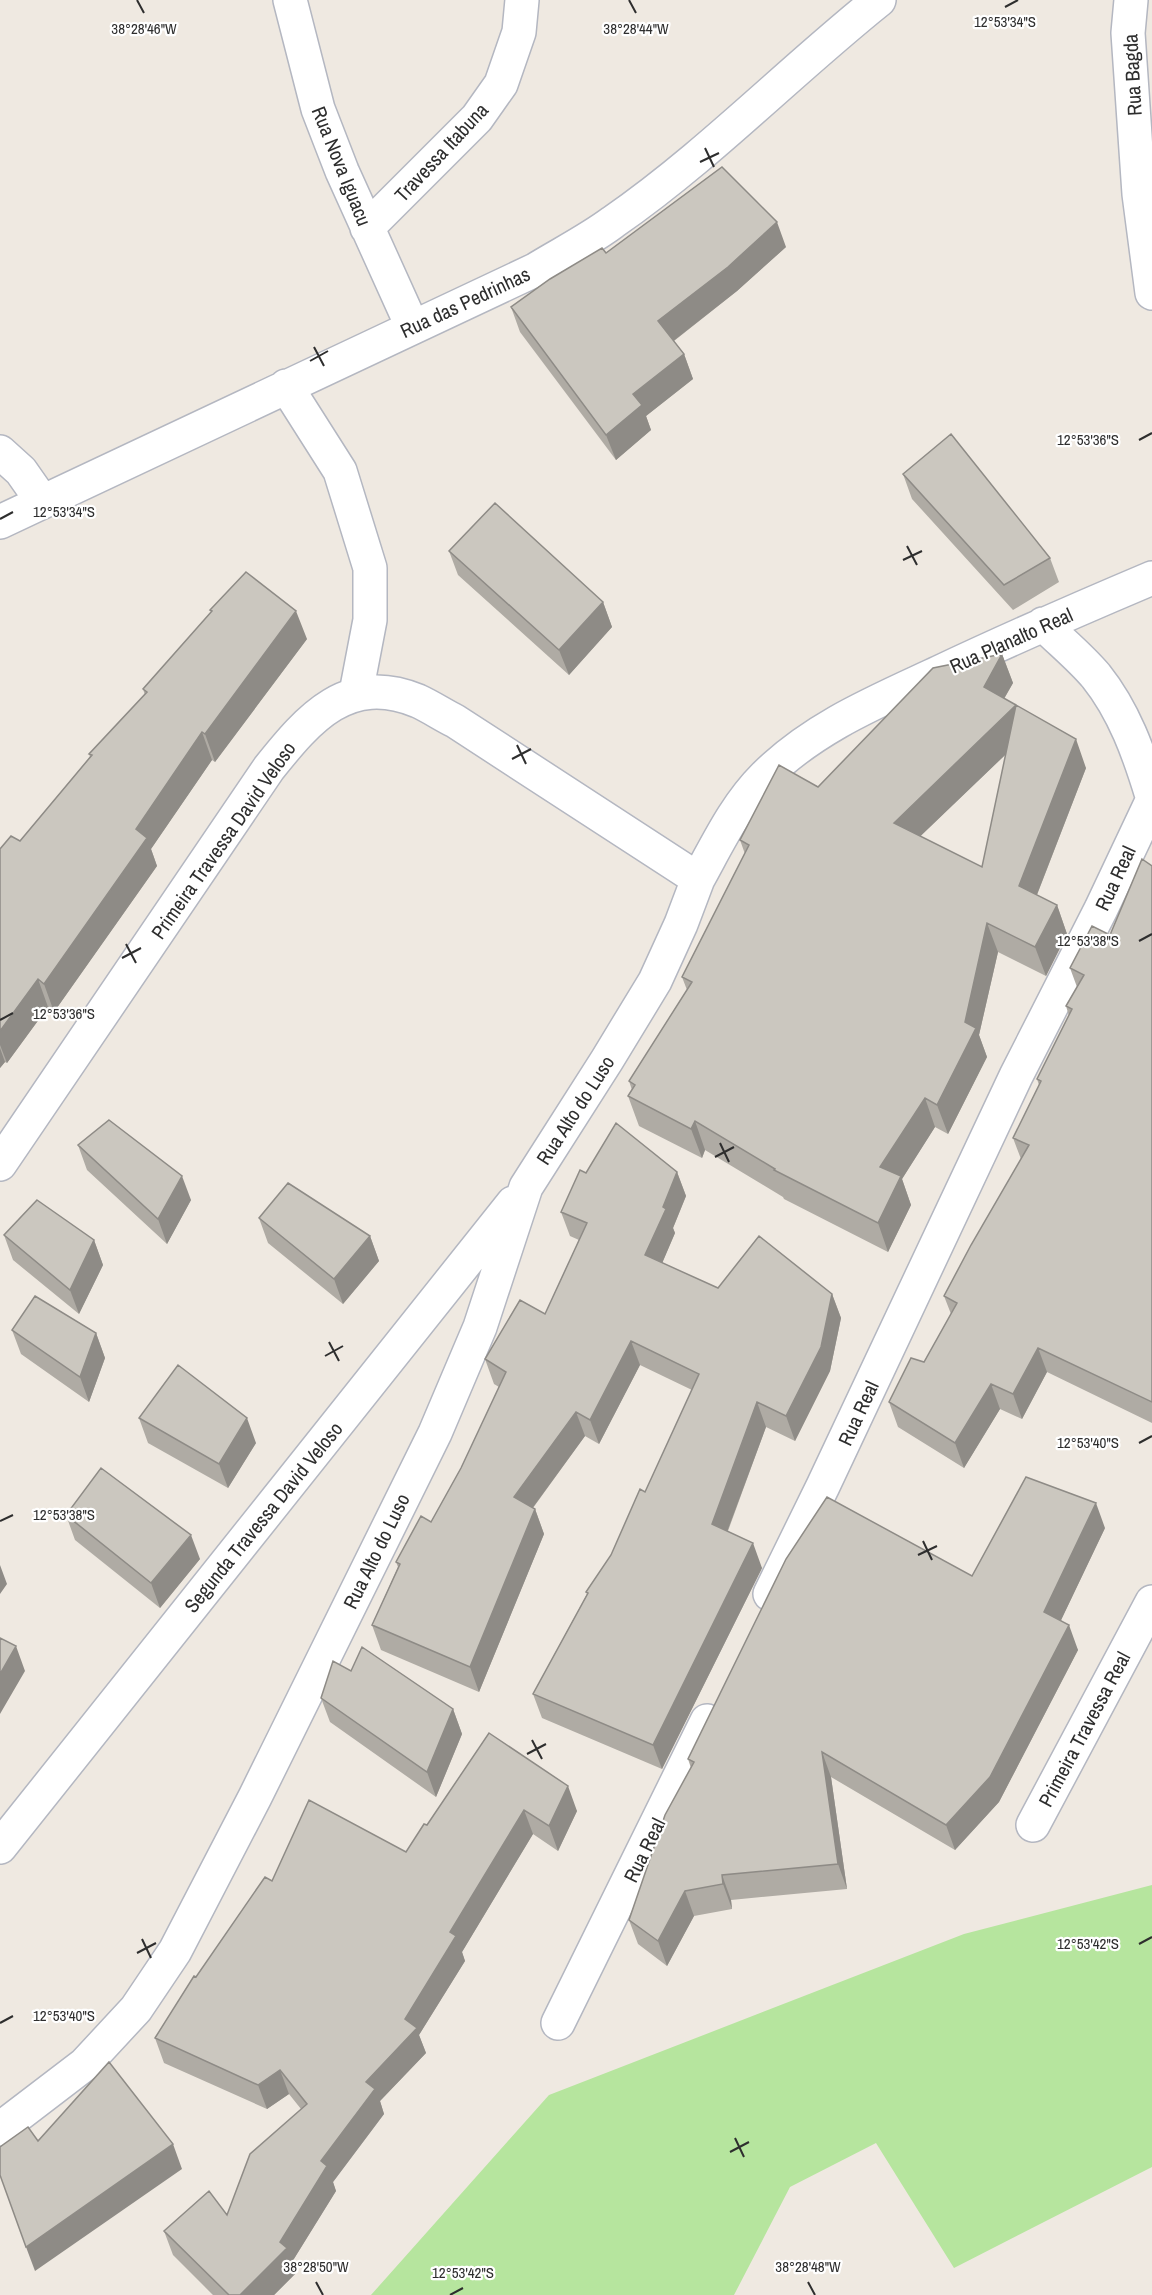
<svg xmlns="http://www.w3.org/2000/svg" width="1152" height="2295" font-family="'Archivo Narrow',sans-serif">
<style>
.green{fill:#b6e59e}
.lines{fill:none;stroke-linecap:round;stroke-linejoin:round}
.street-casing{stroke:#b4b7c1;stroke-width:36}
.street{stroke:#fff;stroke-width:33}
.wall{fill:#afaba4;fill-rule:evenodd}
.shaded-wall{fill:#8e8b86}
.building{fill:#cbc7bf;stroke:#8e8b86;stroke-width:1.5}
.ticks{fill:none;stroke:#2e2e2e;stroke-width:2}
.labels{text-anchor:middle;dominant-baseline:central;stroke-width:4.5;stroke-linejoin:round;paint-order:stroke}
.street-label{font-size:20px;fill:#2e2e2e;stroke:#fff}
.ticks-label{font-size:15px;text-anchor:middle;fill:#2e2e2e;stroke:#fff;stroke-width:4.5;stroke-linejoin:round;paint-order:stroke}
</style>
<rect width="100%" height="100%" fill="#efe9e1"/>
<!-- green -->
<path class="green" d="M 1152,1885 L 1152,2167 L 954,2268 L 876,2143 L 790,2187 L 734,2295 L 371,2295 L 549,2095 L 964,1934 Z"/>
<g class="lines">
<defs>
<path id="street" d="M 290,0 L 318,109 L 342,171 L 412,326
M 1131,0 L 1128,33 L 1139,194 L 1152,293
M 367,228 L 477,118 L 501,84 L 519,32 L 522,0
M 286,386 L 340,471 L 370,568 L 370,620 L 356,693
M 0,452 L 21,471 L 42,501
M 0,522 L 535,270 C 561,254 589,240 613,222 C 707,157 789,72 879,0
M 1043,624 C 1060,641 1080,657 1096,676 C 1124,711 1139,753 1152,796
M 698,879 C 718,843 735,806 765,776 C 814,727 878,701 940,672 C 1010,639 1081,608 1152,578
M 0,1164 L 269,768 C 309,718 348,672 418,701 C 431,707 443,715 455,721 L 698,879 L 681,924 L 655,981 L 607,1060 L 526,1187 L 480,1327 L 435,1433 L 255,1797 L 175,1951 L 136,2009 L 85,2064 L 0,2129
M 770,1594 L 823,1486 L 1016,1076 L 1101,909 L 1152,801
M 1033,1825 L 1152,1602
M 0,1847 L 513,1203
M 558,2023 L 707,1721"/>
</defs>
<!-- street casing -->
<use href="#street" class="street-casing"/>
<!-- street -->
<use href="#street" class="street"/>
</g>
<!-- wall -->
<path class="wall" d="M 786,247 L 737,291 L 674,341 L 684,354 L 693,379 L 646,416 L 651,430 L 616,460 L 520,332 L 511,307 L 606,253 Z
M 903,474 L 1050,558 L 1059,582 L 1013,610 L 912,499 Z
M 449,551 L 603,602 L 612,627 L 569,675 L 458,575 Z
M 210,610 L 307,639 L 215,762 L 212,760 L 151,849 L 157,866 L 54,1012 L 48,1007 L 7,1063 L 5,1062 L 0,1068 L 0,849 L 20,841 L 90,757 L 89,754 L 145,695 L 143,689 L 211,612 Z
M 1002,654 L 1013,683 L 1004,699 L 1086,768 L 1037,895 L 1057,905 L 1067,934 L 1046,976 L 998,952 L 979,1035 L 987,1057 L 948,1134 L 935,1127 L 902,1179 L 911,1205 L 888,1252 L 784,1199 L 783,1197 L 705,1150 L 702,1158 L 639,1126 L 628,1096 L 632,1090 L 629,1081 L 687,990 L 682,977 L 745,854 L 740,840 L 818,787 ZM 1006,754 L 982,867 L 920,836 Z
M 1152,866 L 1152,1423 L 1047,1372 L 1022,1419 L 1000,1409 L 964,1468 L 898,1427 L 889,1402 L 924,1362 L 951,1314 L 944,1296 L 1021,1159 L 1013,1138 L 1039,1085 L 1037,1079 L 1069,1016 L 1066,1006 L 1077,987 L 1070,968 L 1110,935 Z
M 78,1145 L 191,1200 L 167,1244 L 87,1170 Z
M 677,1172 L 686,1196 L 673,1228 L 675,1233 L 662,1263 L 718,1288 L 832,1294 L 841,1318 L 830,1371 L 795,1441 L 766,1427 L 728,1531 L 762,1568 L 662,1769 L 542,1718 L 533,1694 L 587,1594 L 586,1592 L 611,1555 L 645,1492 L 692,1390 L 640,1365 L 599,1444 L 585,1436 L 533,1508 L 535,1509 L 544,1534 L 479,1692 L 381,1650 L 372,1625 L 398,1567 L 396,1562 L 431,1522 L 461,1468 L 499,1387 L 494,1384 L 485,1359 L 545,1314 L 579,1240 L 570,1236 L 561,1212 L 586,1173 Z
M 259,1218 L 370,1236 L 379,1261 L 343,1304 L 268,1243 Z
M 4,1235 L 94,1240 L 103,1265 L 79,1314 L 13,1260 Z
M 12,1330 L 96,1333 L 105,1358 L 89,1402 L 21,1354 Z
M 139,1418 L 256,1443 L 228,1488 L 148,1443 Z
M 66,1515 L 200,1559 L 160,1608 L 75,1540 Z
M 1105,1528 L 1061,1620 L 1078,1650 L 999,1802 L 955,1850 L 831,1777 L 847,1889 L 731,1900 L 732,1909 L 694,1916 L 667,1966 L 638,1944 L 629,1920 L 691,1768 L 688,1759 L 972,1576 Z
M 351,1671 L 453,1709 L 462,1734 L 436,1797 L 330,1722 L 321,1698 Z
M 489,1733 L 577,1811 L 558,1851 L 533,1834 L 462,1952 L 465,1961 L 419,2035 L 426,2053 L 380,2101 L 384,2114 L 333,2182 L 336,2191 L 292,2262 L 296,2273 L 274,2295 L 213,2295 L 173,2255 L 164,2231 L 227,2215 L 301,2109 L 289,2094 L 267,2109 L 164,2063 L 155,2038 L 196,1977 L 272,1881 L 406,1852 L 427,1825 Z"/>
<!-- shaded-wall -->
<path class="shaded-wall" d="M 777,222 L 786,247 L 737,291 L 667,346 L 658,321 Z
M 684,354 L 693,379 L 646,416 L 651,430 L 616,460 L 606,435 L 633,394 Z
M 603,602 L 612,627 L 569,675 L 559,650 Z
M 296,611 L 307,639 L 215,762 L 205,734 Z
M 1002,654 L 1013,683 L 994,716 L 984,687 Z
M 1016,705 L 1027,734 L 904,852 L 894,823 Z
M 202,732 L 212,760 L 151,849 L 157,866 L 54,1012 L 44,984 L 136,829 Z
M 1076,739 L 1086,768 L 1029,915 L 1019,886 Z
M 1057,905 L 1067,934 L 1046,976 L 1035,947 Z
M 987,923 L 998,952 L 979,1035 L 987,1057 L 948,1134 L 937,1105 L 965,1022 Z
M 38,979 L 48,1007 L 7,1063 L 0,1045 L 0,1031 Z
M 0,1048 L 5,1062 L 0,1068 Z
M 925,1098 L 935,1127 L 902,1179 L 911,1205 L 888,1252 L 878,1223 L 880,1167 Z
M 695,1121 L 705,1150 L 702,1158 L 691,1129 Z
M 677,1172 L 686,1196 L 673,1228 L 675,1233 L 655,1280 L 645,1255 L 663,1207 Z
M 182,1176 L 191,1200 L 167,1244 L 158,1219 Z
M 370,1236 L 379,1261 L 343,1304 L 334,1279 Z
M 94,1240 L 103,1265 L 79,1314 L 70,1290 Z
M 832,1294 L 841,1318 L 830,1371 L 795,1441 L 786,1416 Z
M 96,1333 L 105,1358 L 89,1402 L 80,1377 Z
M 631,1341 L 640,1365 L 599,1444 L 590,1420 Z
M 1038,1348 L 1047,1372 L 1022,1419 L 1013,1394 Z
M 991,1384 L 1000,1409 L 964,1468 L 955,1443 Z
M 757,1402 L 766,1427 L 721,1548 L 712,1524 Z
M 576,1412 L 585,1436 L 523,1521 L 514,1497 Z
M 247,1418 L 256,1443 L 228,1488 L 219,1464 Z
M 1096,1503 L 1105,1528 L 1053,1637 L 1044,1612 Z
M 535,1509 L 544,1534 L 479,1692 L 470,1667 Z
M 191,1535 L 200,1559 L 160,1608 L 151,1583 Z
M 753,1543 L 762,1568 L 662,1769 L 653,1745 Z
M 0,1565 L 7,1584 L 0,1594 Z
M 1069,1625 L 1078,1650 L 999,1802 L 955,1850 L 946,1825 Z
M 16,1646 L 25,1671 L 0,1714 L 0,1674 Z
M 453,1709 L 462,1734 L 436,1797 L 427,1772 Z
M 822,1752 L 831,1777 L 847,1889 L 838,1864 Z
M 568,1786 L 577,1811 L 558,1851 L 549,1826 Z
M 524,1810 L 533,1834 L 462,1952 L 465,1961 L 419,2035 L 426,2053 L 380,2101 L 384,2114 L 333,2182 L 336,2191 L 292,2262 L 296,2273 L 274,2295 L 240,2295 L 280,2242 L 321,2161 L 450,1932 Z
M 722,1875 L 731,1900 L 732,1909 L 723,1884 Z
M 685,1891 L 694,1916 L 667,1966 L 658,1941 Z
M 280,2070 L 289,2094 L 267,2109 L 258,2085 Z
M 173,2144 L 182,2169 L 35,2271 L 26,2247 Z"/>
<!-- building -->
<path class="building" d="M 722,167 L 777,222 L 728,267 L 658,321 L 684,354 L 633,394 L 642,405 L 606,435 L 511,307 L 550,279 L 602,248 L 606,253 Z
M 951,434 L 1050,558 L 1004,585 L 903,474 Z
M 495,503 L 603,602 L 559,650 L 449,551 Z
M 246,572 L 296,611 L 205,734 L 202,732 L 136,829 L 147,838 L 44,984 L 38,979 L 0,1031 L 0,849 L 11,836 L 20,841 L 92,755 L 89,754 L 147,692 L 143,689 L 212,611 L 210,610 Z
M 1002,654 L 984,687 L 1016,705 L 894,823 L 982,867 L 1016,705 L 1076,739 L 1019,886 L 1057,905 L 1035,947 L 987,923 L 965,1022 L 976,1028 L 937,1105 L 925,1098 L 880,1167 L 901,1176 L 878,1223 L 774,1170 L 775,1169 L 695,1121 L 691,1129 L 628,1096 L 635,1085 L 629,1081 L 692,982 L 682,977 L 749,845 L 740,840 L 779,765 L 818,787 L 933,668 Z
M 1142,859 L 1152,866 L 1152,1402 L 1038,1348 L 1013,1394 L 991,1384 L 955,1443 L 889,1402 L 911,1358 L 924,1362 L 957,1303 L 944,1296 L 971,1245 L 1029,1145 L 1013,1138 L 1041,1081 L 1037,1079 L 1072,1009 L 1066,1006 L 1084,975 L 1070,968 L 1092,926 L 1110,935 Z
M 109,1120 L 182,1176 L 158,1219 L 78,1145 Z
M 616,1123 L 677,1172 L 663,1207 L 666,1209 L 645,1255 L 718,1288 L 759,1236 L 832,1294 L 821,1347 L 786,1416 L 757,1402 L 712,1524 L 753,1543 L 653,1745 L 533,1694 L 588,1593 L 586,1592 L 611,1555 L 640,1489 L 645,1492 L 699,1374 L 631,1341 L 590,1420 L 576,1412 L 514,1497 L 535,1509 L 470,1667 L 372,1625 L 400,1564 L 396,1562 L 421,1516 L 431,1522 L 461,1468 L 506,1372 L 485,1359 L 520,1300 L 545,1314 L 587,1223 L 561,1212 L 580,1170 L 586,1173 Z
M 288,1183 L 370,1236 L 334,1279 L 259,1218 Z
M 37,1200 L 94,1240 L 70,1290 L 4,1235 Z
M 35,1296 L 96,1333 L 80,1377 L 12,1330 Z
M 178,1365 L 247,1418 L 219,1464 L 139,1418 Z
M 101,1468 L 191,1535 L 151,1583 L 66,1515 Z
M 1026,1477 L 1096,1503 L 1044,1612 L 1069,1625 L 990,1777 L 946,1825 L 822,1752 L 838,1864 L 722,1875 L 723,1884 L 685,1891 L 658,1941 L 629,1920 L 665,1815 L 694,1762 L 688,1759 L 786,1559 L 827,1497 L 972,1576 Z
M 0,1638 L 16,1646 L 0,1674 Z
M 362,1647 L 453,1709 L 427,1772 L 321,1698 L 333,1661 L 351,1671 Z
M 489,1733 L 568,1786 L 549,1826 L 524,1810 L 450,1932 L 456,1936 L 405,2019 L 417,2028 L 366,2082 L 375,2089 L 321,2161 L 327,2166 L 280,2242 L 287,2248 L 240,2295 L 229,2295 L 164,2231 L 209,2191 L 227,2215 L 250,2154 L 307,2104 L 280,2070 L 258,2085 L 155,2038 L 194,1976 L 196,1977 L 265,1877 L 272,1881 L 309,1800 L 406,1852 L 424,1824 L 427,1825 Z
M 109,2062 L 173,2144 L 26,2247 L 0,2175 L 0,2147 L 28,2127 L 38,2141 Z"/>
<!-- ticks -->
<path class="ticks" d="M 137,0 L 144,13M 629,0 L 636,13M 1005,7 L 1018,0M 705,148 L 714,167M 700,162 L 719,153M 314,347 L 324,366M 310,361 L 328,351M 1139,440 L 1152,433M 0,519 L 13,512M 907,546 L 917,565M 903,560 L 922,551M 517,745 L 526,764M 512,759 L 531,749M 1139,941 L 1152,934M 126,944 L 136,963M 122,958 L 141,948M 0,1020 L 13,1013M 720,1143 L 729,1162M 715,1157 L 734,1147M 329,1342 L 339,1361M 325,1356 L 343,1346M 1139,1443 L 1152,1436M 0,1521 L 13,1515M 923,1541 L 932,1560M 918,1555 L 937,1546M 532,1740 L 542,1759M 527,1754 L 546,1744M 142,1939 L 151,1958M 1139,1944 L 1152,1937M 137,1953 L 156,1943M 0,2023 L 13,2016M 735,2138 L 744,2157M 730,2152 L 749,2142M 316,2282 L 323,2295M 808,2282 L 815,2295M 450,2295 L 463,2288"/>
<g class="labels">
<!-- street labels -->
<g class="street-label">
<text transform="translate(1132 75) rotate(-93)">Rua Bagda</text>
<text transform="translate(441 152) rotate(-47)">Travessa Itabuna</text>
<text transform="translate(342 166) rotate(68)">Rua Nova Iguacu</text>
<text transform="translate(465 302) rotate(-25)">Rua das Pedrinhas</text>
<text transform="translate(1011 640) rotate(-24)">Rua Planalto Real</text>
<text transform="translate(223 840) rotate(-55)">Primeira Travessa David Veloso</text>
<text transform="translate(1115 878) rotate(-65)">Rua Real</text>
<text transform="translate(575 1110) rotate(-57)">Rua Alto do Luso</text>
<text transform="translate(858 1413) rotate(-65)">Rua Real</text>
<text transform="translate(263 1517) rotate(-51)">Segunda Travessa David Veloso</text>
<text transform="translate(376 1551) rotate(-64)">Rua Alto do Luso</text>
<text transform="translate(1084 1729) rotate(-62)">Primeira Travessa Real</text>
<text transform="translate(644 1850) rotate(-64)">Rua Real</text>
</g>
</g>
<g class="ticks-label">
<text x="1005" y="27">12°53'34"S</text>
<text x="144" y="34">38°28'46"W</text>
<text x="636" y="34">38°28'44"W</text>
<text x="1088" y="445">12°53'36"S</text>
<text x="64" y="517">12°53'34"S</text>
<text x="1088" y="946">12°53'38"S</text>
<text x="64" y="1019">12°53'36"S</text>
<text x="1088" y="1448">12°53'40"S</text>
<text x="64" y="1520">12°53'38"S</text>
<text x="1088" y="1949">12°53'42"S</text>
<text x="64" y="2021">12°53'40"S</text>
<text x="316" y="2272">38°28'50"W</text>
<text x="808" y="2272">38°28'48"W</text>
<text x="463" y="2278">12°53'42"S</text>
</g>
</svg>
